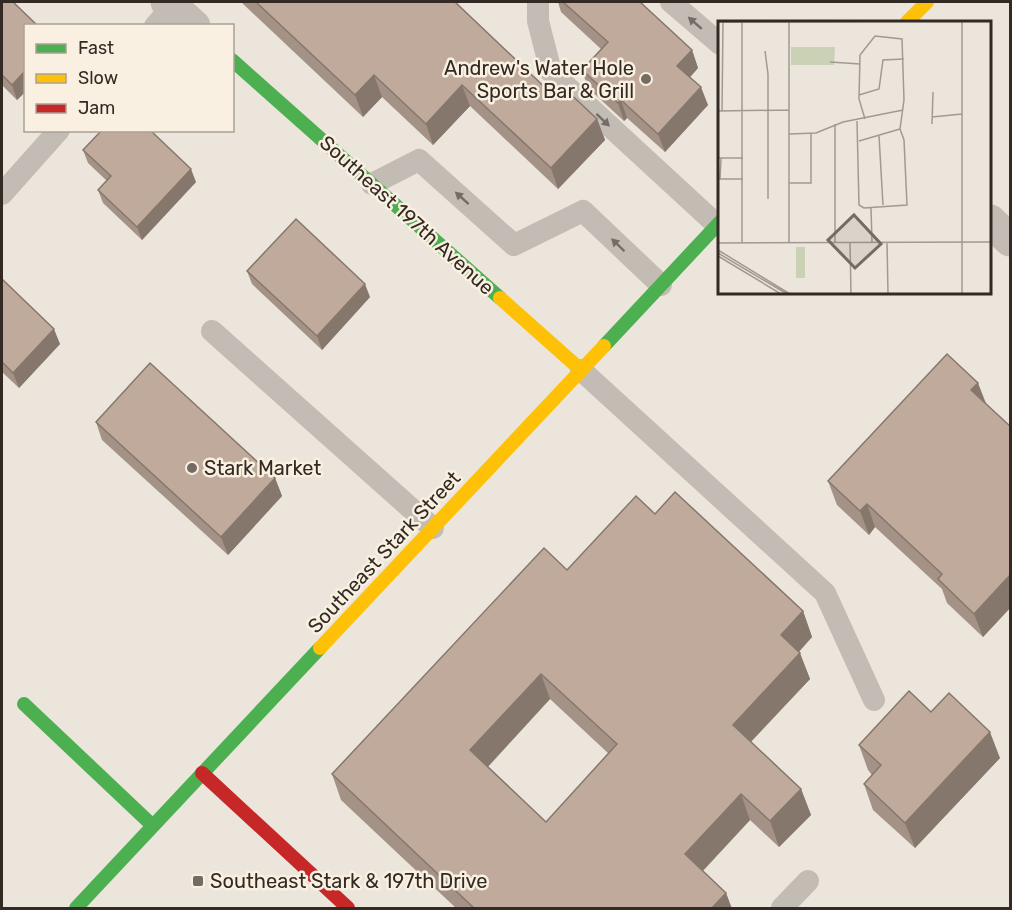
<svg xmlns="http://www.w3.org/2000/svg" width="1012" height="910" font-family="Rubik,sans-serif">
<style>
.lines{fill:none;stroke-linecap:round;stroke-linejoin:round}
.lane{stroke:#c3bcb5;stroke-width:22}
.street{stroke:#c3bcb5;stroke-width:33}
.fast{stroke:#4caf50;stroke-width:14}
.slow{stroke:#ffc107;stroke-width:14}
.jam{stroke:#c62828;stroke-width:14}
.wall{fill:#a59286;fill-rule:evenodd}
.shaded-wall{fill:#86776d}
.building{fill:#c0aa9c;stroke:#86776d;stroke-width:1.5;fill-rule:evenodd}
.oneway{fill:#746c65}
.poi-dot{fill:#736b64;stroke:#f9f0e1;stroke-width:2}
.labels{text-anchor:middle;dominant-baseline:central;stroke-width:5;stroke-linejoin:round;paint-order:stroke}
.poi-label{font-size:20px;fill:#332a24;stroke:#f9f0e1;text-anchor:start}
.street-label{font-size:20px;fill:#332a24;stroke:#f9f0e1}
.inset-road{fill:none;stroke:#a19a92;stroke-width:1.5}
.view{fill:#736b64;fill-opacity:0.15;stroke:#736b64;stroke-width:3}
.inset-edge{fill:none;stroke:#332a24;stroke-width:3}
</style>
<rect width="100%" height="100%" fill="#ebe5db"/>
<g class="lines">
<!-- lane -->
<path class="lane" d="M 538,2 L 538,21 L 551,72 L 717,225
M 671,2 L 720,44
M 155,26 L 172,7
M 372,184 L 419,160 L 514,245 L 583,211 L 661,285
M 2,194 L 59,130
M 212,331 L 433,528
M 581,370 L 825,593 L 874,700
M 782,908 L 808,881"/>
<!-- street -->
<path class="street" d="M 167,2 L 194,26
M 990,221 L 1010,240"/>
<!-- fast -->
<path class="fast" d="M 232,60 L 500,298
M 604,346 L 720,222
M 24,704 L 153,826
M 76,908 L 320,648"/>
<!-- slow -->
<path class="slow" d="M 907,22 L 927,2
M 500,298 L 581,370
M 320,648 L 604,346"/>
<!-- jam -->
<path class="jam" d="M 202,773 L 348,908"/>
</g>
<!-- wall -->
<path class="wall" d="M 2,2 L 26,26 L 26,91 L 17,100 L 2,85 Z
M 241,2 L 455,2 L 553,95 L 597,119 L 605,140 L 558,189 L 470,106 L 433,145 L 382,97 L 363,117 Z
M 558,2 L 640,2 L 692,50 L 698,68 L 690,77 L 708,105 L 665,152 L 627,118 L 624,121 L 588,88 L 582,70 L 601,49 L 561,12 Z
M 83,150 L 196,182 L 142,240 L 103,203 L 98,190 L 107,181 L 88,163 Z
M 247,271 L 370,297 L 322,350 L 252,284 Z
M 2,279 L 60,344 L 19,388 L 2,372 Z
M 986,404 L 1011,427 L 1011,607 L 983,637 L 947,603 L 942,589 L 875,527 L 869,535 L 837,505 L 828,481 Z
M 96,422 L 275,478 L 282,496 L 228,555 L 102,440 Z
M 655,514 L 803,611 L 812,637 L 799,652 L 810,679 L 751,742 L 801,789 L 811,815 L 779,847 L 750,820 L 703,871 L 726,893 L 732,909 L 457,909 L 341,800 L 332,774 L 567,570 ZM 550,699 L 609,754 L 546,822 L 488,767 Z
M 931,712 L 1000,758 L 915,848 L 873,810 L 864,784 L 872,775 L 868,770 L 859,745 Z"/>
<!-- shaded-wall -->
<path class="shaded-wall" d="M 692,50 L 698,68 L 684,84 L 677,66 Z
M 26,70 L 26,91 L 17,100 L 12,85 Z
M 374,75 L 382,97 L 363,117 L 355,95 Z
M 462,85 L 470,106 L 433,145 L 426,124 Z
M 701,87 L 708,105 L 665,152 L 658,134 Z
M 621,100 L 627,118 L 624,121 L 618,103 Z
M 597,119 L 605,140 L 558,189 L 551,168 Z
M 191,169 L 196,182 L 142,240 L 137,227 Z
M 365,284 L 370,297 L 322,350 L 317,336 Z
M 54,329 L 60,344 L 19,388 L 13,373 Z
M 978,383 L 987,406 L 971,390 Z
M 275,478 L 282,496 L 228,555 L 221,537 Z
M 867,504 L 875,527 L 869,535 L 860,511 Z
M 1011,574 L 1011,607 L 983,637 L 974,614 Z
M 803,611 L 812,637 L 791,660 L 781,635 Z
M 800,653 L 810,679 L 742,751 L 733,725 Z
M 541,674 L 550,699 L 479,776 L 470,750 Z
M 990,732 L 1000,758 L 915,848 L 905,823 Z
M 801,789 L 811,815 L 779,847 L 770,821 Z
M 741,794 L 750,820 L 694,880 L 685,854 Z
M 726,893 L 732,909 L 711,909 Z"/>
<!-- building -->
<path class="building" d="M 2,2 L 13,2 L 38,26 L 26,26 L 26,70 L 12,85 L 2,75 Z
M 256,2 L 455,2 L 553,95 L 562,86 L 597,119 L 551,168 L 462,85 L 426,124 L 374,75 L 355,95 Z
M 563,2 L 640,2 L 692,50 L 677,66 L 701,87 L 658,134 L 621,100 L 618,103 L 582,70 L 608,42 Z
M 102,130 L 150,130 L 191,169 L 137,227 L 98,190 L 111,176 L 83,150 Z
M 296,219 L 365,284 L 317,336 L 247,271 Z
M 2,279 L 54,329 L 13,373 L 2,362 Z
M 947,354 L 978,383 L 971,390 L 1011,427 L 1011,574 L 974,614 L 938,579 L 942,574 L 867,504 L 860,511 L 828,481 Z
M 150,363 L 275,478 L 221,537 L 96,422 Z
M 675,492 L 803,611 L 781,635 L 800,653 L 733,725 L 801,789 L 770,821 L 741,794 L 685,854 L 726,893 L 711,909 L 475,909 L 332,774 L 544,548 L 567,570 L 636,496 L 655,514 ZM 541,674 L 617,744 L 546,822 L 470,750 Z
M 909,691 L 931,712 L 949,693 L 990,732 L 905,823 L 864,784 L 881,765 L 859,745 Z"/>
<!-- one-way arrows -->
<defs><path id="oneway-solid" d="M-6-.8H1V-3.2L6.5 0L1 3.2V.8H-6Z" transform="scale(1.5)"/></defs>
<g class="oneway">
<use href="#oneway-solid" transform="translate(695 23) rotate(-139)"/>
<use href="#oneway-solid" transform="translate(603 120) rotate(43)"/>
<use href="#oneway-solid" transform="translate(462 198) rotate(-138)"/>
<use href="#oneway-solid" transform="translate(618 245) rotate(-136)"/>
</g>
<!-- markers -->
<g class="poi-dot">
<circle cx="646" cy="79" r="6"/>
<circle cx="192" cy="468" r="6"/>
<rect x="192" y="875" width="12" height="12" rx="3"/>
</g>
<g class="labels">
<!-- poi labels -->
<g class="poi-label">
<text x="634" y="68" text-anchor="end">Andrew's Water Hole<tspan x="634" dy="23">Sports Bar &amp; Grill</tspan></text>
<text x="204" y="468">Stark Market</text>
<text x="210" y="881">Southeast Stark &amp; 197th Drive</text>
</g>
<!-- street labels -->
<g class="street-label">
<text transform="translate(407 215) rotate(42)">Southeast 197th Avenue</text>
<text transform="translate(384 552) rotate(-47)">Southeast Stark Street</text>
</g>
</g>
<!-- overview -->
<g transform="translate(718 21)">
<rect width="273" height="273" fill="#ebe5db"/>
<path d="M 73,26 L 117,26 L 116,44 L 73,44 ZM 78,226 L 87,226 L 87,257 L 78,257 Z" fill="#cad1b4"/>
<path class="inset-road" d="M 0,1 L 222,0M 71,1 L 71,221M 47,30 L 50,53 L 50,178M 112,41 L 142,43M 141,74 L 161,68 L 165,39 L 186,38M 0,90 L 71,89M 4,90 L 5,1M 214,96 L 244,93M 147,98 L 141,78 L 142,34 L 157,15M 139,100 L 141,184 L 146,187 L 189,184 L 186,119 L 182,108 L 186,79 L 184,18 L 157,15M 214,103 L 215,71M 71,113 L 98,112 L 125,101 L 185,89M 161,115 L 165,184M 141,120 L 182,108M 0,137 L 25,137M 3,137 L 2,158 L 25,158M 71,162 L 93,162 L 93,113M 153,187 L 154,221M 117,221 L 117,103M 169,221 L 170,273M 0,222 L 273,221M 24,222 L 24,1M 132,222 L 133,273M 0,229 L 72,273M 0,232 L 69,273M 0,235 L 63,273M 244,273 L 244,0"/>
<path class="view" d="M 136,194 L 163,223 L 137,247 L 110,219 Z"/>
<rect width="273" height="273" class="inset-edge"/>
</g>
<!-- border -->
<rect width="1012" height="910" fill="none" stroke="#332a24" stroke-width="6"/>
<!-- legend -->
<rect x="24" y="24" width="210" height="108" fill="#f9f0e1" stroke="#aaa195" stroke-width="1.5"/>
<rect x="36" y="44" width="30" height="9" fill="#4caf50" stroke="#aaa195" stroke-width="1.5"/>
<text x="78" y="54" font-size="18" fill="#332a24">Fast</text>
<rect x="36" y="74" width="30" height="9" fill="#ffc107" stroke="#aaa195" stroke-width="1.5"/>
<text x="78" y="84" font-size="18" fill="#332a24">Slow</text>
<rect x="36" y="104" width="30" height="9" fill="#c62828" stroke="#aaa195" stroke-width="1.5"/>
<text x="78" y="114" font-size="18" fill="#332a24">Jam</text>
</svg>
